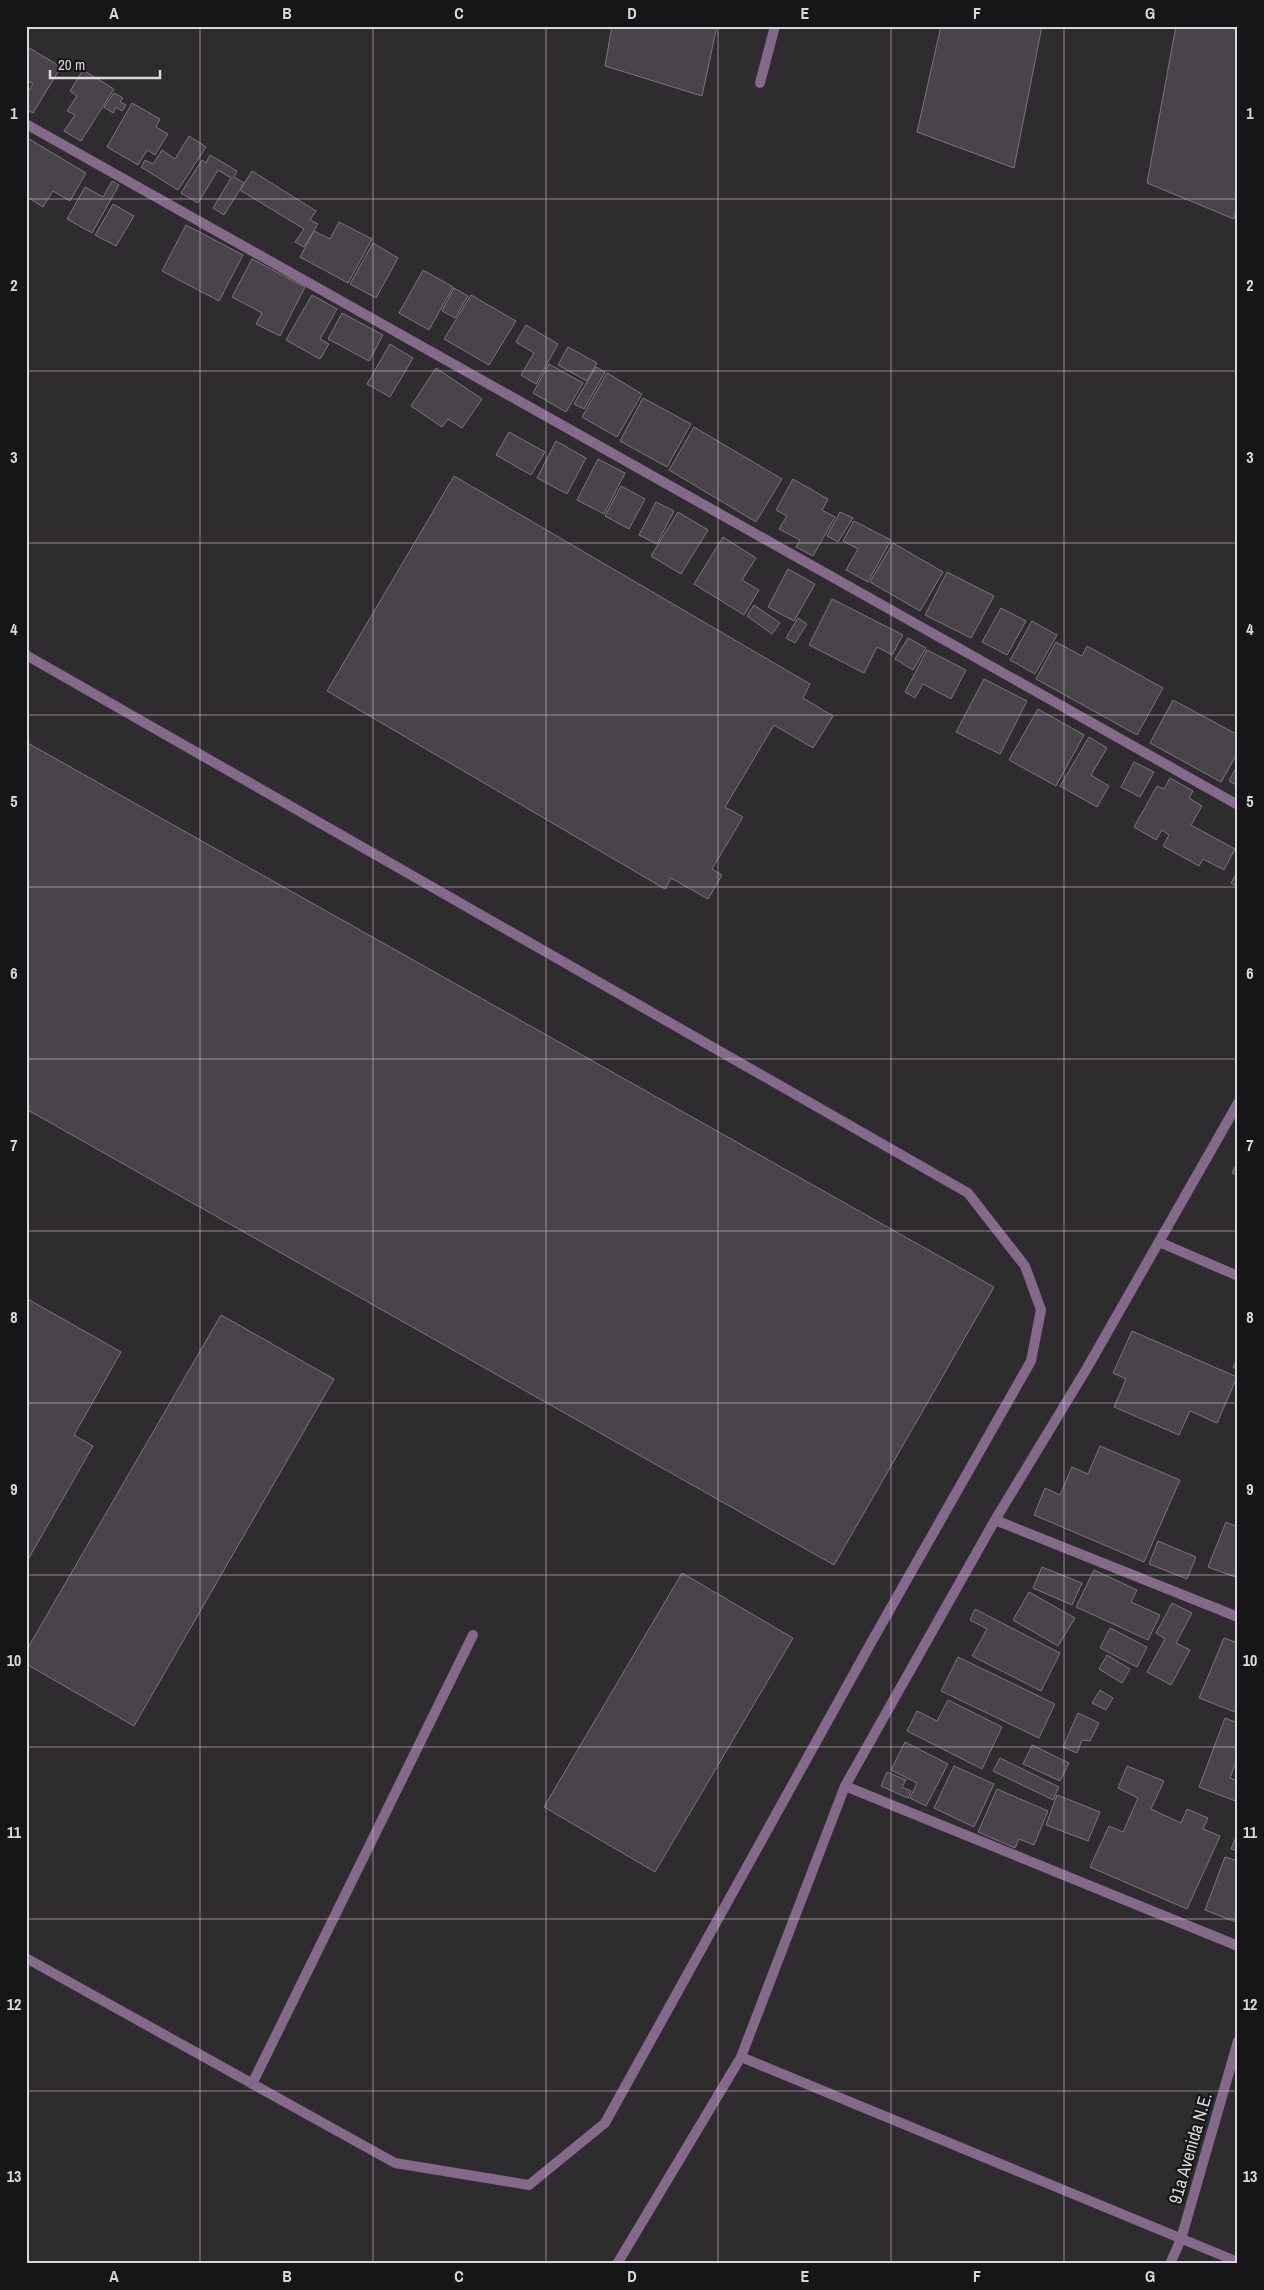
<svg xmlns="http://www.w3.org/2000/svg" width="1264" height="2290" font-family="'Archivo Narrow',sans-serif">
<style>
.building{fill:#484449;stroke:#7a767b}
.lines{fill:none;stroke-linecap:round;stroke-linejoin:round}
.lane{stroke:#84698b;stroke-width:10}
.street{stroke:#84698b;stroke-width:10}
.grid{fill:none;stroke:#dad8db;stroke-width:1;stroke-opacity:0.55}
.labels{text-anchor:middle;dominant-baseline:central;stroke-width:4.5;stroke-linejoin:round;paint-order:stroke}
.street-label{font-size:18px;fill:#dad8db;stroke:#161517}
.neatline{fill:none;stroke:#dad8db;stroke-width:2}
.grid-label{font-size:16px;text-anchor:middle;font-weight:bold;fill:#dad8db}
</style>
<rect width="100%" height="100%" fill="#2f2c30"/>
<!-- building -->
<path class="building" d="M 612,26 L 717,26 L 702,96 L 605,66 Z
M 941,26 L 1042,26 L 1014,168 L 917,132 Z
M 1176,26 L 1238,26 L 1238,201 L 1234,219 L 1147,183 Z
M 26,46 L 61,67 L 33,113 L 26,109 L 26,94 L 33,84 L 26,80 Z
M 83,70 L 114,89 L 81,141 L 64,131 L 75,115 L 67,111 L 77,96 L 70,91 Z
M 114,93 L 123,98 L 120,102 L 126,105 L 122,111 L 116,107 L 113,113 L 104,107 Z
M 132,103 L 160,119 L 156,127 L 168,134 L 155,155 L 147,150 L 138,165 L 107,147 Z
M 189,136 L 206,147 L 178,190 L 141,167 L 145,160 L 153,164 L 162,150 L 175,159 Z
M 29,139 L 86,173 L 70,201 L 53,191 L 43,207 L 26,196 L 26,143 Z
M 210,155 L 237,171 L 234,177 L 244,183 L 224,215 L 213,208 L 231,178 L 218,170 L 198,203 L 181,193 L 202,160 L 206,163 Z
M 252,171 L 316,211 L 310,220 L 318,224 L 304,247 L 295,242 L 304,229 L 240,190 Z
M 112,181 L 119,185 L 92,233 L 67,219 L 85,187 L 103,197 Z
M 113,204 L 134,216 L 116,246 L 95,235 Z
M 339,222 L 372,239 L 348,283 L 300,257 L 314,231 L 330,239 Z
M 186,225 L 243,255 L 219,301 L 162,271 Z
M 373,243 L 398,258 L 376,298 L 350,284 Z
M 252,259 L 305,287 L 280,336 L 256,324 L 262,313 L 232,297 Z
M 423,270 L 453,287 L 429,330 L 399,313 Z
M 454,288 L 468,296 L 455,318 L 442,311 Z
M 312,295 L 337,309 L 320,339 L 329,344 L 320,359 L 286,340 Z
M 471,295 L 516,321 L 489,365 L 444,339 Z
M 342,313 L 383,335 L 369,361 L 328,339 Z
M 526,325 L 558,344 L 536,384 L 521,375 L 534,353 L 516,342 Z
M 390,344 L 413,358 L 390,397 L 367,384 Z
M 568,347 L 597,363 L 587,381 L 558,365 Z
M 549,364 L 583,383 L 566,412 L 533,393 Z
M 596,367 L 605,372 L 584,409 L 574,404 Z
M 436,368 L 482,399 L 462,428 L 448,419 L 442,427 L 411,406 Z
M 607,373 L 642,394 L 617,437 L 582,417 Z
M 643,398 L 691,424 L 667,467 L 620,441 Z
M 694,427 L 782,479 L 756,522 L 669,470 Z
M 509,432 L 545,452 L 531,475 L 496,455 Z
M 556,441 L 586,458 L 567,494 L 537,478 Z
M 598,459 L 625,473 L 604,514 L 577,500 Z
M 454,476 L 810,684 L 803,698 L 833,716 L 813,748 L 774,725 L 725,807 L 743,817 L 712,869 L 722,875 L 708,899 L 671,878 L 665,889 L 327,691 Z
M 793,479 L 828,499 L 822,510 L 835,517 L 813,556 L 796,547 L 800,540 L 779,529 L 787,516 L 776,510 Z
M 621,486 L 645,499 L 629,529 L 605,516 Z
M 656,502 L 674,511 L 657,544 L 639,535 Z
M 678,512 L 708,530 L 681,574 L 651,556 Z
M 840,512 L 853,518 L 838,542 L 827,536 Z
M 854,521 L 891,540 L 868,582 L 846,570 L 858,549 L 843,541 Z
M 723,537 L 756,558 L 742,580 L 759,590 L 744,615 L 694,584 Z
M 893,543 L 943,572 L 920,611 L 870,582 Z
M 788,569 L 815,584 L 794,621 L 768,607 Z
M 947,572 L 994,596 L 971,638 L 925,615 Z
M 832,599 L 903,635 L 892,655 L 877,647 L 864,673 L 809,645 Z
M 754,605 L 780,623 L 772,634 L 747,616 Z
M 1001,608 L 1026,621 L 1007,655 L 982,642 Z
M 798,618 L 807,624 L 795,643 L 786,638 Z
M 1032,621 L 1057,635 L 1035,674 L 1010,660 Z
M 908,638 L 926,648 L 913,670 L 895,659 Z
M 1056,642 L 1082,656 L 1087,646 L 1163,688 L 1137,735 L 1036,679 Z
M 927,650 L 966,670 L 951,699 L 923,684 L 915,698 L 905,692 Z
M 984,679 L 1027,701 L 1000,754 L 956,732 Z
M 1173,700 L 1238,735 L 1238,752 L 1221,782 L 1150,743 Z
M 1038,709 L 1084,735 L 1056,786 L 1009,760 Z
M 1089,737 L 1107,748 L 1091,775 L 1109,786 L 1097,807 L 1060,786 Z
M 26,742 L 994,1287 L 834,1565 L 26,1109 Z
M 1134,762 L 1154,772 L 1140,797 L 1121,787 Z
M 1238,764 L 1238,786 L 1229,781 Z
M 1170,778 L 1193,791 L 1189,798 L 1202,806 L 1191,825 L 1235,849 L 1224,870 L 1203,859 L 1199,866 L 1163,846 L 1169,835 L 1162,830 L 1156,840 L 1134,827 L 1157,786 L 1164,789 Z
M 1238,871 L 1238,887 L 1231,883 Z
M 1238,1161 L 1238,1176 L 1232,1173 Z
M 26,1298 L 121,1352 L 74,1435 L 93,1446 L 26,1563 Z
M 221,1315 L 334,1379 L 134,1726 L 26,1664 L 26,1651 Z
M 1132,1331 L 1237,1377 L 1217,1423 L 1190,1411 L 1179,1435 L 1114,1407 L 1126,1379 L 1113,1373 Z
M 1238,1359 L 1238,1370 L 1233,1367 Z
M 1100,1446 L 1180,1480 L 1144,1562 L 1034,1515 L 1045,1488 L 1060,1495 L 1072,1467 L 1088,1474 Z
M 1226,1522 L 1238,1527 L 1238,1578 L 1208,1567 Z
M 1158,1541 L 1196,1557 L 1187,1579 L 1149,1564 Z
M 1042,1567 L 1082,1583 L 1072,1605 L 1033,1588 Z
M 1094,1570 L 1137,1590 L 1131,1602 L 1160,1615 L 1148,1640 L 1076,1607 Z
M 682,1573 L 793,1638 L 655,1872 L 544,1807 Z
M 1029,1592 L 1075,1618 L 1058,1646 L 1013,1620 Z
M 1172,1603 L 1192,1613 L 1176,1643 L 1190,1650 L 1171,1685 L 1147,1672 L 1165,1639 L 1156,1633 Z
M 975,1609 L 1060,1653 L 1041,1691 L 972,1656 L 987,1629 L 970,1620 Z
M 1110,1628 L 1147,1647 L 1137,1667 L 1100,1648 Z
M 1224,1638 L 1238,1643 L 1238,1706 L 1235,1712 L 1199,1698 Z
M 1107,1655 L 1130,1669 L 1122,1683 L 1099,1669 Z
M 958,1657 L 1055,1704 L 1039,1738 L 941,1691 Z
M 1100,1690 L 1113,1698 L 1106,1710 L 1092,1703 Z
M 948,1700 L 1002,1727 L 982,1769 L 907,1731 L 917,1711 L 937,1721 Z
M 1078,1713 L 1099,1723 L 1090,1741 L 1082,1740 L 1077,1753 L 1063,1747 Z
M 1225,1718 L 1238,1723 L 1238,1756 L 1230,1778 L 1238,1781 L 1238,1802 L 1199,1787 Z
M 905,1742 L 948,1764 L 926,1806 L 910,1798 L 917,1783 L 891,1770 Z
M 1032,1745 L 1069,1763 L 1060,1781 L 1023,1764 Z
M 1000,1758 L 1059,1787 L 1053,1800 L 993,1771 Z
M 954,1766 L 994,1784 L 974,1827 L 934,1808 Z
M 1127,1766 L 1164,1781 L 1151,1809 L 1181,1823 L 1187,1809 L 1208,1818 L 1203,1829 L 1220,1836 L 1187,1909 L 1090,1867 L 1109,1826 L 1123,1832 L 1138,1798 L 1118,1788 Z
M 887,1772 L 906,1780 L 902,1787 L 911,1791 L 908,1798 L 881,1786 Z
M 997,1789 L 1048,1811 L 1034,1845 L 1019,1839 L 1015,1848 L 978,1832 Z
M 1057,1795 L 1100,1812 L 1088,1841 L 1046,1825 Z
M 1238,1832 L 1238,1851 L 1231,1849 Z
M 1225,1857 L 1238,1861 L 1238,1923 L 1205,1910 Z"/>
<g class="lines">
<!-- lane -->
<path class="lane" d="M 26,655 L 968,1193 L 1025,1266 L 1041,1310 L 1031,1361 L 872,1641 L 605,2123 L 529,2185 L 395,2163 L 26,1958
M 252,2084 L 473,1635"/>
<!-- street -->
<path class="street" d="M 760,83 L 775,26
M 26,124 L 1238,805
M 1159,1242 L 1238,1276
M 995,1520 L 1238,1617
M 845,1786 L 1238,1946
M 741,2057 L 1238,2262
M 617,2264 L 741,2057 L 845,1786 L 995,1520 L 1087,1368 L 1238,1103
M 1170,2264 L 1181,2239 L 1238,2041"/>
</g>
<!-- grid -->
<path class="grid" d="M 200,26 L 200,2264M 373,26 L 373,2264M 546,26 L 546,2264M 718,26 L 718,2264M 891,26 L 891,2264M 1064,26 L 1064,2264M 26,199 L 1238,199M 26,371 L 1238,371M 26,543 L 1238,543M 26,715 L 1238,715M 26,887 L 1238,887M 26,1059 L 1238,1059M 26,1231 L 1238,1231M 26,1403 L 1238,1403M 26,1575 L 1238,1575M 26,1747 L 1238,1747M 26,1919 L 1238,1919M 26,2091 L 1238,2091"/>
<g class="labels">
<!-- street labels -->
<g class="street-label">
<text transform="translate(1190 2148) rotate(-74)">91a Avenida N.E.</text>
</g>
</g>
<!-- border -->
<rect width="1264" height="2290" fill="none" stroke="#161517" stroke-width="55"/>
<!-- scale -->
<path d="M50 70v8h110v-8" fill="none" stroke="#dad8db" stroke-width="2.5"/>
<text x="58" y="70" font-size="15" fill="#dad8db" stroke="#161517" stroke-width="4" paint-order="stroke">20 m</text>
<rect x="28" y="28" width="1208" height="2234" class="neatline"/>
<g class="grid-label">
<text x="114" y="19">A</text>
<text x="287" y="19">B</text>
<text x="459" y="19">C</text>
<text x="632" y="19">D</text>
<text x="805" y="19">E</text>
<text x="977" y="19">F</text>
<text x="1150" y="19">G</text>
<text x="14" y="119">1</text>
<text x="1250" y="119">1</text>
<text x="14" y="291">2</text>
<text x="1250" y="291">2</text>
<text x="14" y="463">3</text>
<text x="1250" y="463">3</text>
<text x="14" y="635">4</text>
<text x="1250" y="635">4</text>
<text x="14" y="807">5</text>
<text x="1250" y="807">5</text>
<text x="14" y="979">6</text>
<text x="1250" y="979">6</text>
<text x="14" y="1151">7</text>
<text x="1250" y="1151">7</text>
<text x="14" y="1323">8</text>
<text x="1250" y="1323">8</text>
<text x="14" y="1495">9</text>
<text x="1250" y="1495">9</text>
<text x="14" y="1666">10</text>
<text x="1250" y="1666">10</text>
<text x="14" y="1838">11</text>
<text x="1250" y="1838">11</text>
<text x="14" y="2010">12</text>
<text x="1250" y="2010">12</text>
<text x="14" y="2182">13</text>
<text x="1250" y="2182">13</text>
<text x="114" y="2282">A</text>
<text x="287" y="2282">B</text>
<text x="459" y="2282">C</text>
<text x="632" y="2282">D</text>
<text x="805" y="2282">E</text>
<text x="977" y="2282">F</text>
<text x="1150" y="2282">G</text>
</g>
</svg>
